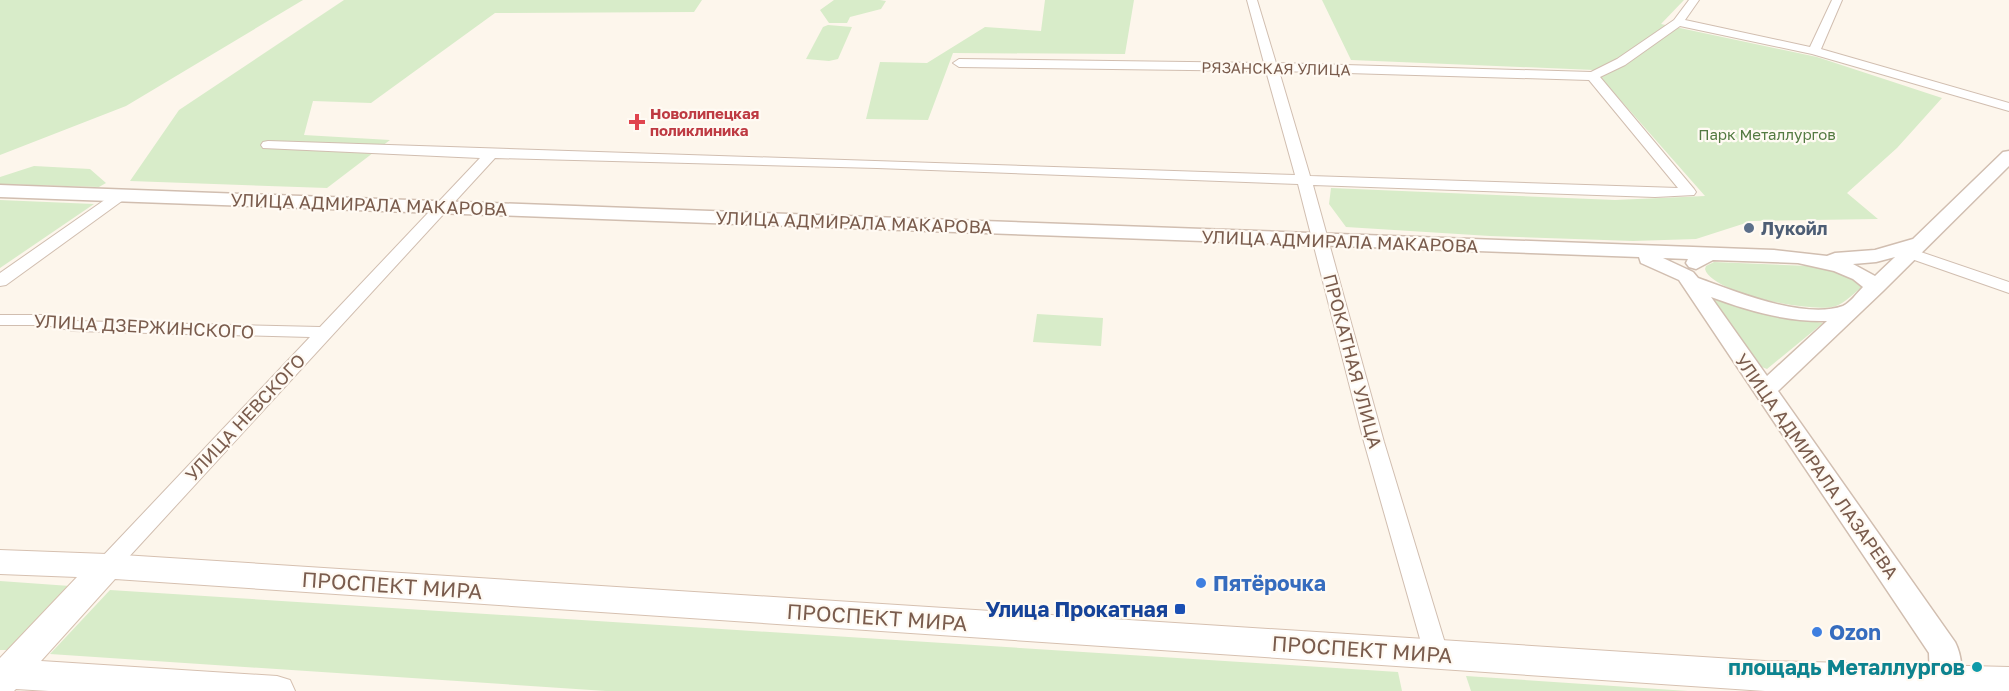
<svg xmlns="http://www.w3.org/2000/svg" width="2009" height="691" font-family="'Golos Text',sans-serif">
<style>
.green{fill:#d8ecc9}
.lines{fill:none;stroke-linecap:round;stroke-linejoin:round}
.minor-casing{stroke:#d1beb0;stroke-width:2}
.tertiary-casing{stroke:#d1beb0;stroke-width:3}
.secondary-casing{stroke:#d6c0b0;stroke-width:2}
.minor{fill:#fff;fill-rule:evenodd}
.tertiary{fill:#fff;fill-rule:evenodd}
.secondary{fill:#fff;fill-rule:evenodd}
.health-dot{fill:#e0444e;stroke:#fffaf3;stroke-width:2}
.service-dot{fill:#5c6f8a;stroke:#fffaf3;stroke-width:2}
.shop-dot{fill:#3f7fe0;stroke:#fffaf3;stroke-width:2}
.transit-dot{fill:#1a4fb4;stroke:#fffaf3;stroke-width:2}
.culture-dot{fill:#0f9aa8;stroke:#fffaf3;stroke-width:2}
.labels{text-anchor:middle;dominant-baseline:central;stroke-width:4.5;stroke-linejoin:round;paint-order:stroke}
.far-street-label{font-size:15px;fill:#7a5c4d;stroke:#fffaf3}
.far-health-label{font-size:15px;font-weight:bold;fill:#be3a42;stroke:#fffaf3;text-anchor:start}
.far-park-label{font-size:15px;fill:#537a41;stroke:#fffaf3}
.street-label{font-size:18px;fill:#7a5c4d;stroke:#fffaf3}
.service-label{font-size:18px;font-weight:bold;fill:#4e5e75;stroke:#fffaf3;text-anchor:start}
.near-shop-label{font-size:21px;font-weight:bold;fill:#366cbe;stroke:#fffaf3;text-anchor:start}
.near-street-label{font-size:21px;fill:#7a5c4d;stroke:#fffaf3}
.near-transit-label{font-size:21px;font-weight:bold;fill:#164399;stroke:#fffaf3;text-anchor:end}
.near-culture-label{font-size:21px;font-weight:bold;fill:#0d838f;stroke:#fffaf3;text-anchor:end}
</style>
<rect width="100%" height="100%" fill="#fdf6ec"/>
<!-- green -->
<path class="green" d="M 0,0 L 303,0 L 126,106 L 0,155 Z
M 344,0 L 702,0 L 694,12 L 495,13 L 371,103 L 313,101 L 304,135 L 390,140 L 327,188 L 130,181 L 179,110 Z
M 834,0 L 880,0 L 886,1 L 881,9 L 850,17 L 847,23 L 829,23 L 820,10 Z
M 1045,0 L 1134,0 L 1125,54 L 953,53 L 928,120 L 866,119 L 880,62 L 927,63 L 985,27 L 1041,31 Z
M 1322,0 L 1684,0 L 1661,24 L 1817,57 L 1942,98 L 1897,148 L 1847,193 L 1878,219 L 1752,221 L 1696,239 L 1633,241 L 1490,236 L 1346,227 L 1329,204 L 1331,188 L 1615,200 L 1705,196 L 1594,70 L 1351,60 Z
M 828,25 L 852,27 L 838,59 L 829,61 L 806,59 L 823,27 Z
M 34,166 L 90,169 L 106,183 L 99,187 L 0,184 L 0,177 Z
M 0,200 L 94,204 L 0,268 Z
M 1714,262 L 1834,267 L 1859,282 L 1862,287 C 1855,292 1845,303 1836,306 C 1813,314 1711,293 1705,269 L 1706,266 Z
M 1706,293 L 1762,313 L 1823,323 L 1767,369 L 1762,367 Z
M 1037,314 L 1103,318 L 1101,346 L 1033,342 Z
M 0,581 L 70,586 L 8,650 L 0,650 Z
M 110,590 L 1398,672 L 1402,691 L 606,691 L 50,654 Z
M 1466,676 L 1688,691 L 1471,691 Z"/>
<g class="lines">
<defs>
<path id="minor" d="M 1247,0 L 1257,0 L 1276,63 L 1591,72 L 1617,59 L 1674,20 L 1689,0 L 1699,0 L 1685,20 L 1810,47 L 1832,0 L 1842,0 L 1821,49 L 2009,103 L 2009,111 L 1812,54 L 1680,26 L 1625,65 L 1600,77 L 1694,189 L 1696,192 L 1694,195 L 1655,197 L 1313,185 L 1384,442 L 1448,653 L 1445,660 L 1436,663 L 1427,660 L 1424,653 L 1364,442 L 1298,184 L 877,168 L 495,158 L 115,572 L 107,575 L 99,572 L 96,566 L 99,560 L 310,337 L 74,331 L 46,325 L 0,325 L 0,315 L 46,315 L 74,321 L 320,327 L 480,158 L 263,148 L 261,145 L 263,142 L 268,141 L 1295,175 L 1266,71 L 959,67 L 953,63 L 959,59 L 1264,63 ZM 1279,71 L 1589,80 L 1678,188 L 1310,176 Z
M 121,191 L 126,192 L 128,195 L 126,198 L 6,285 L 0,286 L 0,273 L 116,192 Z
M 1909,248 L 2009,282 L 2009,293 L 1903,256 L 1901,253 Z"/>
<path id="tertiary" d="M 2009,151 L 2009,166 L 1883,291 L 1778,391 L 1955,642 C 1962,656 1964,675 1957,689 L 1935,689 L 1930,680 L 1929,653 L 1679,280 L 1641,263 L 1639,257 L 0,197 L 0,185 L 1774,250 L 1827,256 L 1835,253 L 1875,250 L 1913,239 L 2003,152 ZM 1895,257 L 1875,276 L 1853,264 L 1876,262 ZM 1663,258 L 1688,259 L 1686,263 L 1689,267 L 1696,269 L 1713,260 L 1798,263 L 1834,271 L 1853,279 L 1863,287 C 1857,293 1850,303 1843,306 C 1804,320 1734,291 1698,278 L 1693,272 ZM 1711,297 C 1749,311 1787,322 1827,321 L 1767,376 Z"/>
<path id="secondary" d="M 0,550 L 107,554 L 1765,661 L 2009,667 L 2009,691 L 1765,691 L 115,579 L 41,661 L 277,676 L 290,680 L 295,691 L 49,691 L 16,689 L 14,691 L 0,691 L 0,658 L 77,577 L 0,574 Z"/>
</defs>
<!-- minor casing -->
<use href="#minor" class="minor-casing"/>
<!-- tertiary casing -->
<use href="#tertiary" class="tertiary-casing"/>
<!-- secondary casing -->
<use href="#secondary" class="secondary-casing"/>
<!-- minor -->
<use href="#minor" class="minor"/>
<!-- tertiary -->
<use href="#tertiary" class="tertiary"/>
<!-- secondary -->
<use href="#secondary" class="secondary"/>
</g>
<!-- markers -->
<path class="health-dot" d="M634 113h6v6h6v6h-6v6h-6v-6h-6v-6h6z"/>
<circle class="service-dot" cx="1749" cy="228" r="6"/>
<g class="shop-dot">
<circle cx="1201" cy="583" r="6"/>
<circle cx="1817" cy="632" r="6"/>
</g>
<rect class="transit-dot" x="1174" y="603" width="12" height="12" rx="3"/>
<circle class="culture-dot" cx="1977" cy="667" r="6"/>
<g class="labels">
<!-- far-street labels -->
<g class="far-street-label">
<text transform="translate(1276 68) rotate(1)">РЯЗАНСКАЯ УЛИЦА</text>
</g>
<!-- far-health labels -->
<g class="far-health-label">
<text x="650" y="113">Новолипецкая<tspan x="650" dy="17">поликлиника</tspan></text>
</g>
<!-- far-park labels -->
<g class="far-park-label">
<text x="1767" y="134">Парк Металлургов</text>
</g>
<!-- street labels -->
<g class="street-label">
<text transform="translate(369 204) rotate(2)">УЛИЦА АДМИРАЛА МАКАРОВА</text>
<text transform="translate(854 222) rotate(2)">УЛИЦА АДМИРАЛА МАКАРОВА</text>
<text transform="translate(1340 241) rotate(2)">УЛИЦА АДМИРАЛА МАКАРОВА</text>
<text transform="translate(144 326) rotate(3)">УЛИЦА ДЗЕРЖИНСКОГО</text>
<text transform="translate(1353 361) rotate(75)">ПРОКАТНАЯ УЛИЦА</text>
<text transform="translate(245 417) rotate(-47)">УЛИЦА НЕВСКОГО</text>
<text transform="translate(1817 466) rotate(55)">УЛИЦА АДМИРАЛА ЛАЗАРЕВА</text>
</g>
<!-- service labels -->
<g class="service-label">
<text x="1761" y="228">Лукойл</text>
</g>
<!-- near-shop labels -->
<g class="near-shop-label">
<text x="1213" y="583">Пятёрочка</text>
<text x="1829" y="632">Ozon</text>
</g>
<!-- near-street labels -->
<g class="near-street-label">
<text transform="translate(392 585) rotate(4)">ПРОСПЕКТ МИРА</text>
<text transform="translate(877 617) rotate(4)">ПРОСПЕКТ МИРА</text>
<text transform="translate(1362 649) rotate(4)">ПРОСПЕКТ МИРА</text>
</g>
<!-- near-transit labels -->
<g class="near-transit-label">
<text x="1168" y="609">Улица Прокатная</text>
</g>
<!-- near-culture labels -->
<g class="near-culture-label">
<text x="1965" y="667">площадь Металлургов</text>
</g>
</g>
</svg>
